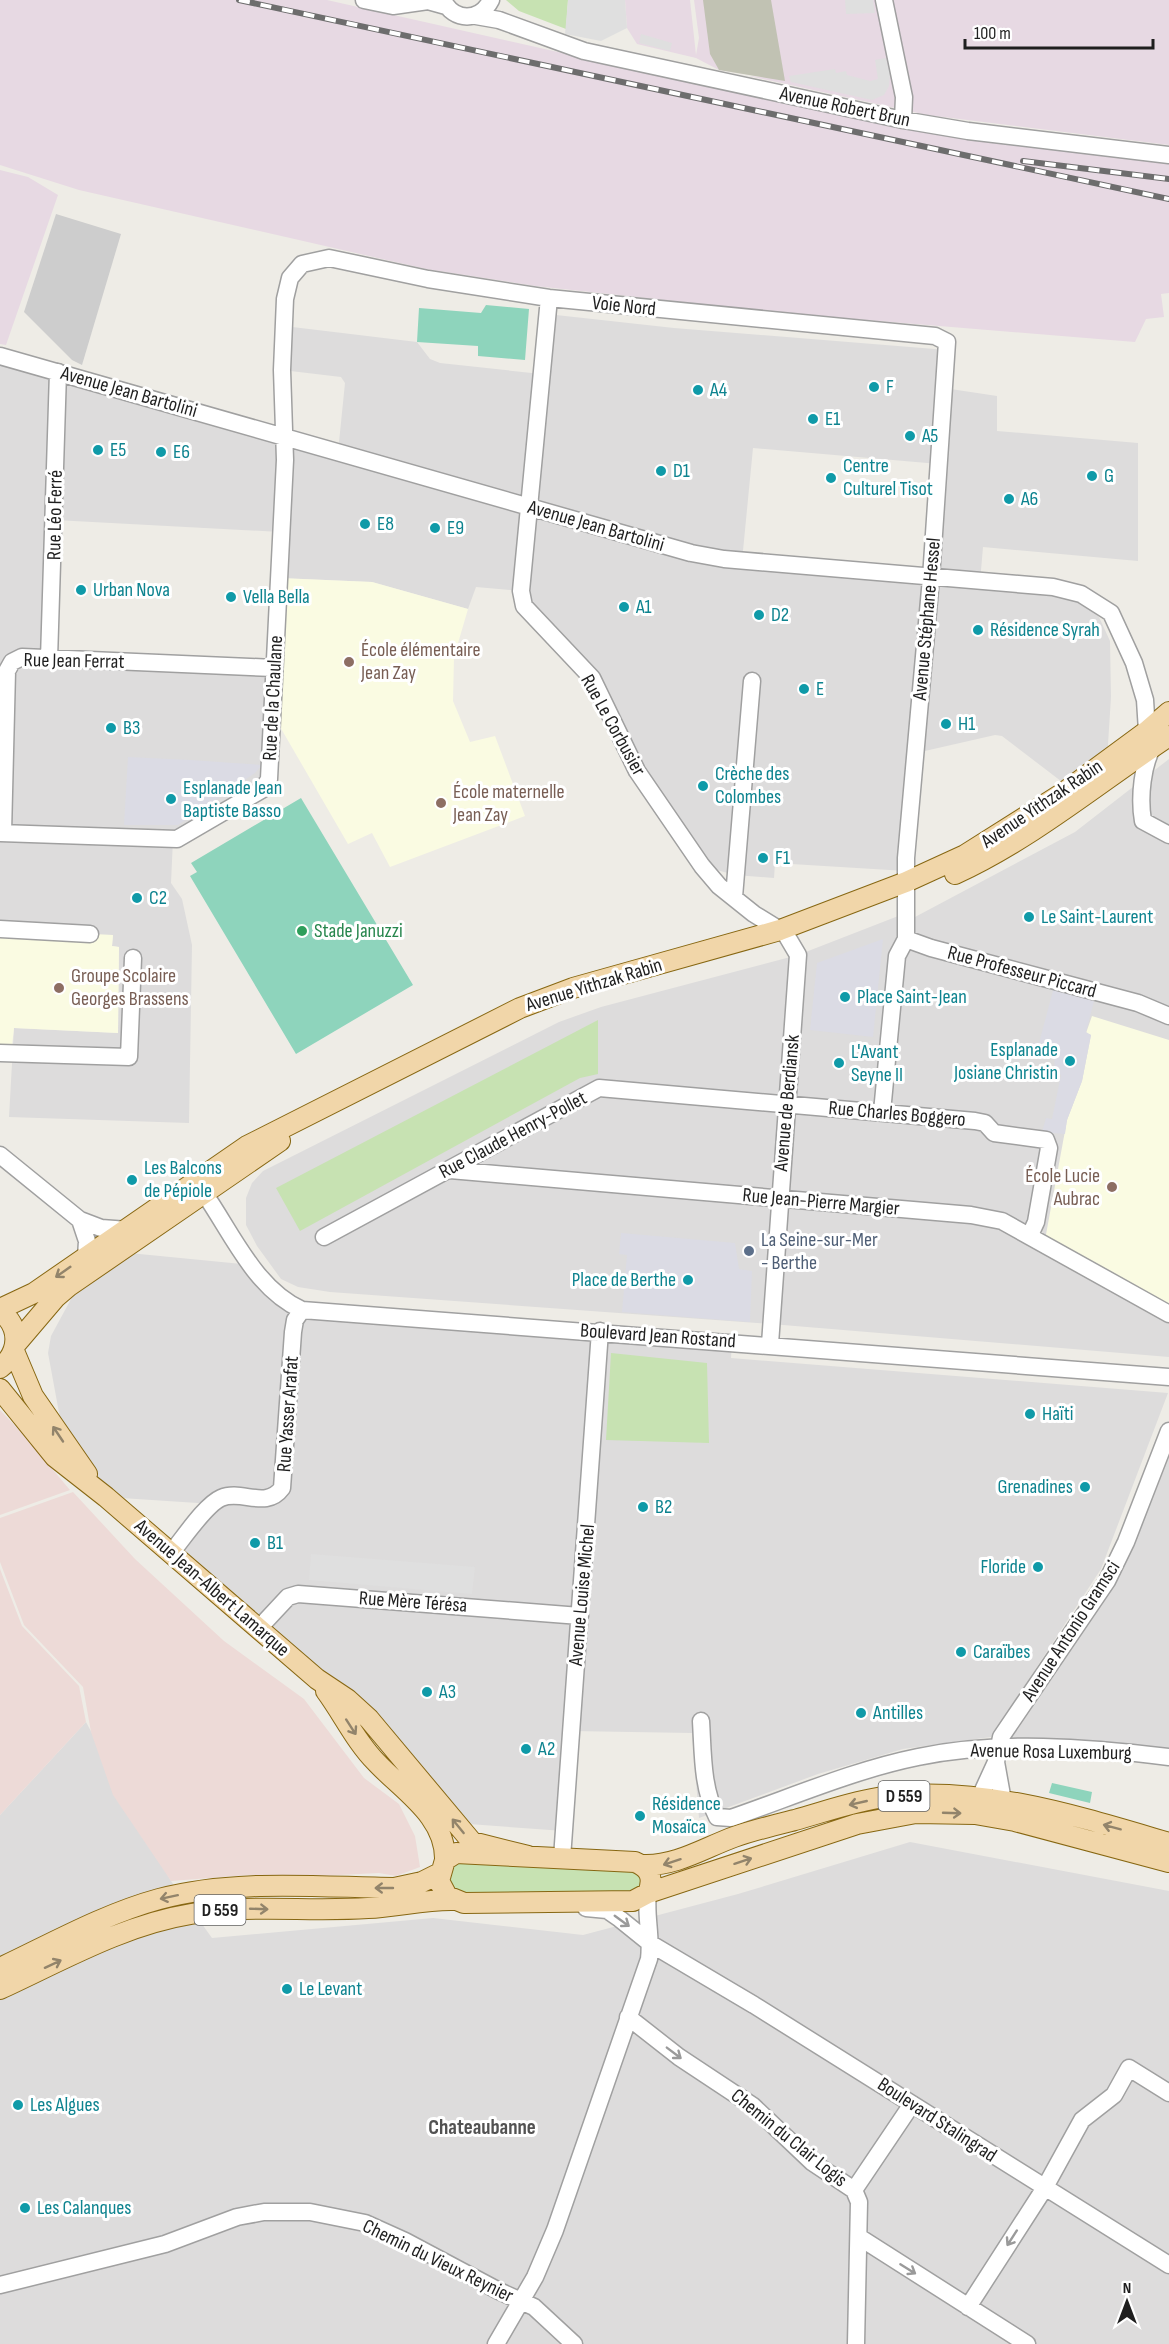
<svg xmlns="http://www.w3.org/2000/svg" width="1169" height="2344" font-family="'Sofia Sans Condensed',sans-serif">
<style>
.residential{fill:#dddcdc;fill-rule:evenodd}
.commercial{fill:#eddad7}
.industrial{fill:#e7d9e3}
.education{fill:#fafbe2}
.religious{fill:#cdcdcd}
.construction{fill:#c1c2b3}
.grass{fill:#c7e2b2}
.pitch{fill:#8ed4bc}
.parking{fill:#dfdfdf}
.plaza{fill:#dbdbe4}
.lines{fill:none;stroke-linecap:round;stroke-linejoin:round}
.minor-casing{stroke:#a0a0a0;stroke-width:19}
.major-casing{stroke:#876712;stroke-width:22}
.minor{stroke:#fff;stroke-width:16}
.major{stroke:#f1d6a9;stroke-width:20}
.rail-casing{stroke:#6d6d6d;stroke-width:6}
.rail{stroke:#fff;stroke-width:4;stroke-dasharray:11;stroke-linecap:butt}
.oneway{stroke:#92846b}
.oneway2{stroke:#9a9a9a}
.culture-dot{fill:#0f9aa8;stroke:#fff;stroke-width:2}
.education-dot{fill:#8d6e63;stroke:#fff;stroke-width:2}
.leisure-dot{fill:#2e9e5b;stroke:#fff;stroke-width:2}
.service-dot{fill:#5c6f8a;stroke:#fff;stroke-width:2}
.labels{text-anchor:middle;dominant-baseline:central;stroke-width:6;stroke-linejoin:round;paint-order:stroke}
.shield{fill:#fff;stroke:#626262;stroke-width:1.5}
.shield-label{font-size:18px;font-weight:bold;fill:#1f1f1f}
.street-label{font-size:20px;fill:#1f1f1f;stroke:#fff}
.culture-label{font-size:20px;fill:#0d838f;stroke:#fff;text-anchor:start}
.education-label{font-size:20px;fill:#785e54;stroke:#fff;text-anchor:start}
.leisure-label{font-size:20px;fill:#27864d;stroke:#fff;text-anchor:start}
.service-label{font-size:20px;fill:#4e5e75;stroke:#fff;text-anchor:start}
.neighbourhood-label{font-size:21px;font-weight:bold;fill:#525252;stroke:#fff}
</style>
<rect width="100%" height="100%" fill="#eeece6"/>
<!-- residential -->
<path class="residential" d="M 547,314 L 674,328 L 947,350 L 944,388 L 997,396 L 997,431 L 1138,443 L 1138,561 L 983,547 L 980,582 L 1055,589 L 1086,606 L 1099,617 L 1110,641 L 1111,697 L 1107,760 L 1070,788 L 1002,736 L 995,735 L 916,753 L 906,871 L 775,863 L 774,878 L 735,875 L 702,866 L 592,678 L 521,591 L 476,587 L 468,609 L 372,582 L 279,578 L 280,532 L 55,520 L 49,659 L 274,668 L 269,779 L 173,839 L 171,883 L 182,899 L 192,945 L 189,1123 L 9,1117 L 14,1028 L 118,1033 L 119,947 L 112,946 L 113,936 L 0,929 L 0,356 L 338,452 L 345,383 L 341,377 L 282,370 L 284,326 L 417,342 L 430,359 L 440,363 L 541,374 ZM 753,448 L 939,464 L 930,578 L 742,561 Z
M 1169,759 L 1169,1006 L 1158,1003 L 1169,1016 L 1169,1357 L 771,1324 L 330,1292 L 298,1287 L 281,1279 L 257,1246 L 246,1225 L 246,1198 L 252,1183 L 263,1171 L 559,1022 L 601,1007 L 798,955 L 906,913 L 913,942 L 915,917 L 1075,832 Z
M 119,1252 L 252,1265 L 288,1304 L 732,1341 L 731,1358 L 1168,1393 L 1101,1569 L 991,1737 L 903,1749 L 818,1774 L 699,1818 L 692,1733 L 571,1731 L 564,1831 L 455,1823 L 417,1775 L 171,1553 L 213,1504 L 106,1497 L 65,1445 L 48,1353 L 51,1336 L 84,1275 Z
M 1169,1431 L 1169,1757 L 998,1748 L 1107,1581 Z
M 86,1722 L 171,1881 L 212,1938 L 433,1918 L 583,1935 L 738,1894 L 910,1842 L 1169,1891 L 1169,2344 L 0,2344 L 0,1815 Z"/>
<!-- commercial -->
<path class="commercial" d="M 0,1410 L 21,1432 L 70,1490 L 0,1515 Z
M 73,1492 L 135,1559 L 224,1641 L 304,1699 L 364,1778 L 399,1804 L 415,1836 L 420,1867 L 396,1876 L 379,1873 L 319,1876 L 248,1875 L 171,1881 L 113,1795 L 91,1732 L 83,1687 L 24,1625 L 0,1562 L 0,1518 Z
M 0,1569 L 22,1626 L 79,1686 L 86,1722 L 0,1815 Z"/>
<!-- industrial -->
<path class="industrial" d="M 0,0 L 327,0 L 793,105 L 900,126 L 1169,164 L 1169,293 L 1161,294 L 1164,317 L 1146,319 L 1135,342 L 794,314 L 535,286 L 426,269 L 79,190 L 0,165 Z
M 625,0 L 690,0 L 696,55 L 699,38 L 694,0 L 1169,0 L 1169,145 L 927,115 L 749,76 L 764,77 L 719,70 L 696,58 L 637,44 L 627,28 Z
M 0,170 L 28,177 L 58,195 L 6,345 L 0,344 Z"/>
<!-- education -->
<path class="education" d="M 279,578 L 372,582 L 468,609 L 454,657 L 453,701 L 470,742 L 495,736 L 525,816 L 390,867 L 372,833 L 348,844 L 272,713 Z
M 0,929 L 113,935 L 112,946 L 119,947 L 118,1033 L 14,1028 L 11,1054 L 0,1053 Z
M 1092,1016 L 1169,1040 L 1169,1314 L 1045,1240 L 1067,1120 L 1082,1081 L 1091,1035 L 1086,1033 Z"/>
<!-- religious -->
<path class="religious" d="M 56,214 L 121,234 L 82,365 L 72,360 L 24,312 Z"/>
<!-- construction -->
<path class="construction" d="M 703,0 L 771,0 L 785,81 L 719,70 L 710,54 Z"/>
<!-- grass -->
<path class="grass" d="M 506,0 L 568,0 L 566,29 L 519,11 Z
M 598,1020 L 598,1074 L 580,1078 L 300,1231 L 276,1188 Z
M 611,1353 L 707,1363 L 709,1443 L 606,1440 Z
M 445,1860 L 635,1862 L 648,1893 L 464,1903 L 440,1873 Z"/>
<!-- pitch -->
<path class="pitch" d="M 486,305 L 529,309 L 525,360 L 478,356 L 478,346 L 417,342 L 419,308 L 481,313 Z
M 301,798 L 413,985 L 296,1054 L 190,876 L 197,872 L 191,863 Z
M 1052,1783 L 1092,1792 L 1090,1803 L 1049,1793 Z"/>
<!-- parking -->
<path class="parking" d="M 568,0 L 625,0 L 627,28 L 601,41 L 565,34 Z
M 845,0 L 873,0 L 875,13 L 846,14 Z
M 641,34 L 672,43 L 670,51 L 639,43 Z
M 886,58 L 890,75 L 889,86 L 884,95 L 872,100 L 791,82 L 789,76 L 835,69 L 836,73 L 846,71 L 847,75 L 870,81 L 878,79 L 875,60 Z
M 311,1554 L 475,1567 L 472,1594 L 309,1580 Z"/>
<!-- plaza -->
<path class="plaza" d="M 128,757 L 191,760 L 262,765 L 255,773 L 178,825 L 124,825 Z
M 883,939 L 873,1037 L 810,1030 L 817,963 Z
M 1054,987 L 1095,997 L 1086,1032 L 1091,1035 L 1082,1081 L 1067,1120 L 1065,1134 L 1042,1132 L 1046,1118 L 1052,1119 L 1061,1075 L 1054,1073 L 1055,1054 L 1031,1052 L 1031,1043 L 1039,1043 Z
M 621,1233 L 735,1243 L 739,1269 L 752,1271 L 750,1322 L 622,1312 L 627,1255 L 619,1254 Z"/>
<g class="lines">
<defs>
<path id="minor" d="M 364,0 L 393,6 L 428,1 L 446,6
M 443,0 C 454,22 480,22 491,0
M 884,0 L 904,97 L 903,120
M 476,16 L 499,20 L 584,51 L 903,120 L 968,131 L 1169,155
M 549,298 L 521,591 L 524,606 L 592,678 L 637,771 L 702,866 L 719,886 L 754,914 L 785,933 L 798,955 L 770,1344
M 0,356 L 691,553 L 724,559 L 1053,587 L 1081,594 L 1111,613 L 1134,663 L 1145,700 L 1147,731 L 1153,736
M 49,659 L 58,372
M 1155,743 C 1142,763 1139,798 1143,821 L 1169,835
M 0,833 L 177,839 L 263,789 L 269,779 L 285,460 L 282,370 L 285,299 L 290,278 L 302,264 L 329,258 L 428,279 L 549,298 L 935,336 L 947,342 L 931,578 L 906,858 L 906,939
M 3,833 L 7,671 L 12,662 L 22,657 L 274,668
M 734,897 L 752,681
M 0,929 L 90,934
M 906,939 L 931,948 L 1138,1003 L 1169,1016
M 0,1053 L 129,1057 L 133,958
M 882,1112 L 897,956 L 906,939
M 0,1155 L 80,1220 L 101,1228 L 128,1230
M 450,1170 L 971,1215 L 1002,1221 L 1169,1314
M 203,1182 L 204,1193 C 232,1233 255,1289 302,1310 L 1169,1377
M 80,1220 L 87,1241 L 86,1257
M 324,1237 L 599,1088 L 975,1121 L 985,1123 L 994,1133 L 1046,1140 L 1049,1148 L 1036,1222 L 1030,1235
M 171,1553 C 183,1539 205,1505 221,1498 C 242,1489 266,1510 282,1488 L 293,1332 L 295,1320 L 302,1310
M 259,1628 L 288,1597 L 298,1594 L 580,1616
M 701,1721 C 703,1754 702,1788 717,1817 L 731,1818 C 792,1797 854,1770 918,1757 C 999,1740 1087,1747 1169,1757
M 980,1797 L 996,1762
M 1003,1801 L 996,1762 L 1001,1737 L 1107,1581 L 1126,1542 L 1169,1431
M 562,1858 L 600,1331
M 586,1908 L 607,1910 L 620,1919 L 651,1944 L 754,2005 L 1169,2265
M 628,2017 L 679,2057 L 753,2106 L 812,2162 L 854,2190 L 859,2202 L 856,2344
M 854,2190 L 912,2104
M 859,2237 L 1027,2344
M 0,2285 L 165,2244 L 237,2217 L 264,2212 L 310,2212 L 365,2223 L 405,2241 L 499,2291 L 534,2307 L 574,2344
M 968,2307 L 1044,2189 L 1082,2120 L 1114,2095 L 1129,2068 L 1169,2093
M 496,2344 L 535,2277 L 555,2230 L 649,1959 C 652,1937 645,1915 648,1893"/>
<path id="major" d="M 955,874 C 1033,838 1098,783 1169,736
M 0,1309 L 34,1293 L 247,1146 L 520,1008 L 573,988 L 780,930 L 906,882 L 965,855 L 1063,793 L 1147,731 L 1169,712
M 0,1311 C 21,1327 20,1352 0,1368
M 15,1345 L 55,1298 L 69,1286 L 280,1141
M 14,1351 L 33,1396 L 87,1474
M 0,1389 L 55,1457 L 106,1497 L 317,1679 L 347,1699 L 369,1719 L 472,1842 L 528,1856
M 326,1691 C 343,1714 356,1742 376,1762 C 403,1791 446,1816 445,1860
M 456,1853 L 635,1862 C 650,1868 654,1878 648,1893 L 633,1901 L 464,1903 L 447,1896 L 439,1881 L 445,1860 Z
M 644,1865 C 676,1866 704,1848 734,1837 C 754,1830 775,1825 795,1820 C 824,1812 854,1801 884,1797 C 981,1785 1077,1816 1169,1843
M 648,1893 L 857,1824 L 916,1813 L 975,1814 L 1015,1821 L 1169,1862
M 0,1968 C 51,1944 104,1914 159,1899 C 234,1879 317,1887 394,1888 L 422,1882 L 440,1873
M 0,1989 C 61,1961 123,1925 191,1914 C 249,1904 309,1912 368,1908 C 397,1907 425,1899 455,1900"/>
</defs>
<!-- minor casing -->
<use href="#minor" class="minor-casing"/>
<!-- major casing -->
<use href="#major" class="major-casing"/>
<!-- minor -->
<use href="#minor" class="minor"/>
<!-- major -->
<use href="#major" class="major"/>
<defs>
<path id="rail" d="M 239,0 L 1169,199
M 1023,161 L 1169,179"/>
</defs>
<!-- rail casing -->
<use href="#rail" class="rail-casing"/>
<!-- rail -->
<use href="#rail" class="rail"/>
</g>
<!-- one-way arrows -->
<defs><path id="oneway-shaft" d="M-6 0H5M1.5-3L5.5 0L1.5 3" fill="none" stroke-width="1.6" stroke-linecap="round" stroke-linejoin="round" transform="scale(1.5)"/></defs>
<g class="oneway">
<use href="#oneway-shaft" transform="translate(63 1272) rotate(145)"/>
<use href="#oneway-shaft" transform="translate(58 1434) rotate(-124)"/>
<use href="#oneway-shaft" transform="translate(351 1727) rotate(57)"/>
<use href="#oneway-shaft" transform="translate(858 1803) rotate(167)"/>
<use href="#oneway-shaft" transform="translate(952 1813) rotate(2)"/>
<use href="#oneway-shaft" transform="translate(458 1826) rotate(-129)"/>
<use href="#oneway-shaft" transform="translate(1112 1827) rotate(-165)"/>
<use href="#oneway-shaft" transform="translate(743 1861) rotate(-18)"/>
<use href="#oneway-shaft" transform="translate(672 1862) rotate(162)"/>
<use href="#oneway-shaft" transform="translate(384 1888) rotate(-180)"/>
<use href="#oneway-shaft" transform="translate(169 1897) rotate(168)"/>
<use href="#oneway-shaft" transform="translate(259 1909) rotate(2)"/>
<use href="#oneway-shaft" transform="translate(53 1964) rotate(-25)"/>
</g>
<g class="oneway2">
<use href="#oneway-shaft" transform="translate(622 1921) rotate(36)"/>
<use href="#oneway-shaft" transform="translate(674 2053) rotate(37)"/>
<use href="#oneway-shaft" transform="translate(1012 2238) rotate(123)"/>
<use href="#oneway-shaft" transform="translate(908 2269) rotate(32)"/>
</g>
<!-- markers -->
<g class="culture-dot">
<circle cx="874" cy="387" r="6"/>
<circle cx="698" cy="390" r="6"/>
<circle cx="813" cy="419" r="6"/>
<circle cx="910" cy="436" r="6"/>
<circle cx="98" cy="450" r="6"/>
<circle cx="161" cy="452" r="6"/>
<circle cx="661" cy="471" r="6"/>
<circle cx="1092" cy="476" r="6"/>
<circle cx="831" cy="478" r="6"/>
<circle cx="1009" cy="499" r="6"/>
<circle cx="365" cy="524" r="6"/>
<circle cx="435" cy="528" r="6"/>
<circle cx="81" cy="590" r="6"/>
<circle cx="231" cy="597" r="6"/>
<circle cx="624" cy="607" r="6"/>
<circle cx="759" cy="615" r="6"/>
<circle cx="978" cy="630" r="6"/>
<circle cx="804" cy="689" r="6"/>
<circle cx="946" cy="724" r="6"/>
<circle cx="111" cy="728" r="6"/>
<circle cx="703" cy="786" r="6"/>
<circle cx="171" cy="799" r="6"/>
<circle cx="763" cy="858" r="6"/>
<circle cx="137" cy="898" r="6"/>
<circle cx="1029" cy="917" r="6"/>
<circle cx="845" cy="997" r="6"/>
<circle cx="1070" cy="1061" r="6"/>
<circle cx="839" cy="1063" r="6"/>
<circle cx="132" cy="1180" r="6"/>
<circle cx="688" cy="1280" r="6"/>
<circle cx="1030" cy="1414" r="6"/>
<circle cx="1085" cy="1487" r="6"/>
<circle cx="643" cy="1507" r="6"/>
<circle cx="255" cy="1543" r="6"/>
<circle cx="1038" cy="1567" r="6"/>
<circle cx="961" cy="1652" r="6"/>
<circle cx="427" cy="1692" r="6"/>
<circle cx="861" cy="1713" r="6"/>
<circle cx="526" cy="1749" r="6"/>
<circle cx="640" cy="1816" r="6"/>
<circle cx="287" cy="1989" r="6"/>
<circle cx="18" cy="2105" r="6"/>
<circle cx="25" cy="2208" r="6"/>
</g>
<g class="education-dot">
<circle cx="349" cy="662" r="6"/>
<circle cx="441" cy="803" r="6"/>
<circle cx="59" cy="988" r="6"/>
<circle cx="1112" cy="1187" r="6"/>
</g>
<circle class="leisure-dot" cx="302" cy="931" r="6"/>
<circle class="service-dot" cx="749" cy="1251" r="6"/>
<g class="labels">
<!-- shield labels -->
<g class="shield">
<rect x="878.5" y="1781" width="51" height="30" rx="4.5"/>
<rect x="194.5" y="1895" width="51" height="30" rx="4.5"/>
</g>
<g class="shield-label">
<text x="904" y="1796">D 559</text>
<text x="220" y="1910">D 559</text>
</g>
<!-- street labels -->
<g class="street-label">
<text transform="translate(845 107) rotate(12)">Avenue Robert Brun</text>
<text transform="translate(624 306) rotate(6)">Voie Nord</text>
<text transform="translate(129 392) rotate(16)">Avenue Jean Bartolini</text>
<text transform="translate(55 515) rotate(-89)">Rue Léo Ferré</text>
<text transform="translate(596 526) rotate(16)">Avenue Jean Bartolini</text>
<text transform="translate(927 619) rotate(-85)">Avenue Stéphane Hessel</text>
<text transform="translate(74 661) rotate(1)">Rue Jean Ferrat</text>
<text transform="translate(273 698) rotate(-87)">Rue de la Chaulane</text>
<text transform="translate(613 725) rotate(61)">Rue Le Corbusier</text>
<text transform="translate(1042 804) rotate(-34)">Avenue Yithzak Rabin</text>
<text transform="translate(1022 972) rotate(15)">Rue Professeur Piccard</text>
<text transform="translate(594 985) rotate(-17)">Avenue Yithzak Rabin</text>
<text transform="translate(787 1103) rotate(-85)">Avenue de Berdiansk</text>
<text transform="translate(897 1114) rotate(5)">Rue Charles Boggero</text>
<text transform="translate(513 1135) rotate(-28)">Rue Claude Henry-Pollet</text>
<text transform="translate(821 1202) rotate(5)">Rue Jean-Pierre Margier</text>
<text transform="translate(658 1336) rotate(4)">Boulevard Jean Rostand</text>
<text transform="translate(288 1414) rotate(-86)">Rue Yasser Arafat</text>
<text transform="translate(212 1588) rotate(41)">Avenue Jean-Albert Lamarque</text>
<text transform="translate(582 1595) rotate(-85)">Avenue Louise Michel</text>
<text transform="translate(413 1602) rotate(4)">Rue Mère Térésa</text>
<text transform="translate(1071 1631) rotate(-57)">Avenue Antonio Gramsci</text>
<text transform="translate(1051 1752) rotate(1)">Avenue Rosa Luxemburg</text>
<text transform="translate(937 2120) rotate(33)">Boulevard Stalingrad</text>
<text transform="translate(789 2138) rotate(39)">Chemin du Clair Logis</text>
<text transform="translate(438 2261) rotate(26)">Chemin du Vieux Reynier</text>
</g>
<!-- culture labels -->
<g class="culture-label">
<text x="886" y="387">F</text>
<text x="710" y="390">A4</text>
<text x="825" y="419">E1</text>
<text x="922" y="436">A5</text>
<text x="110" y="450">E5</text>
<text x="173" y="452">E6</text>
<text x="843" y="466">Centre<tspan x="843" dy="23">Culturel Tisot</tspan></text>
<text x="673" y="471">D1</text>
<text x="1104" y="476">G</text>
<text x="1021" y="499">A6</text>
<text x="377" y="524">E8</text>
<text x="447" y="528">E9</text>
<text x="93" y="590">Urban Nova</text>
<text x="243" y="597">Vella Bella</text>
<text x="636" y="607">A1</text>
<text x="771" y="615">D2</text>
<text x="990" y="630">Résidence Syrah</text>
<text x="816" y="689">E</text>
<text x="958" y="724">H1</text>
<text x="123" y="728">B3</text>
<text x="715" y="774">Crèche des<tspan x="715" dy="23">Colombes</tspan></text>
<text x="183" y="788">Esplanade Jean<tspan x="183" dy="23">Baptiste Basso</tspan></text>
<text x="775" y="858">F1</text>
<text x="149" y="898">C2</text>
<text x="1041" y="917">Le Saint-Laurent</text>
<text x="857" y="997">Place Saint-Jean</text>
<text x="1058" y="1050" text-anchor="end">Esplanade<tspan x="1058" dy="23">Josiane Christin</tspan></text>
<text x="851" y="1052">L'Avant<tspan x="851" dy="23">Seyne II</tspan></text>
<text x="144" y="1168">Les Balcons<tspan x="144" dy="23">de Pépiole</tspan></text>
<text x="676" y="1280" text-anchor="end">Place de Berthe</text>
<text x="1042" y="1414">Haïti</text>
<text x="1073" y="1487" text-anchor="end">Grenadines</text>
<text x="655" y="1507">B2</text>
<text x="267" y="1543">B1</text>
<text x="1026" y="1567" text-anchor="end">Floride</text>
<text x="973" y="1652">Caraïbes</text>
<text x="439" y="1692">A3</text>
<text x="873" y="1713">Antilles</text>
<text x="538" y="1749">A2</text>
<text x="652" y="1804">Résidence<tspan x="652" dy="23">Mosaïca</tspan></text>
<text x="299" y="1989">Le Levant</text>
<text x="30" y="2105">Les Algues</text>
<text x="37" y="2208">Les Calanques</text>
</g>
<!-- education labels -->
<g class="education-label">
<text x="361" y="650">École élémentaire<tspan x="361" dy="23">Jean Zay</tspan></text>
<text x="453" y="792">École maternelle<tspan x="453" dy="23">Jean Zay</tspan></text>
<text x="71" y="976">Groupe Scolaire<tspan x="71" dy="23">Georges Brassens</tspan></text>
<text x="1100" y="1176" text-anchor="end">École Lucie<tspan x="1100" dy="23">Aubrac</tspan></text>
</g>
<!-- leisure labels -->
<g class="leisure-label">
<text x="314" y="931">Stade Januzzi</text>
</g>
<!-- service labels -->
<g class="service-label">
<text x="761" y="1240">La Seine-sur-Mer<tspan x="761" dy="23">- Berthe</tspan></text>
</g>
<!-- neighbourhood labels -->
<g class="neighbourhood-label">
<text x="482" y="2127">Chateaubanne</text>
</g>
</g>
<!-- north arrow -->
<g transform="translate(1127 2302)" stroke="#ffffff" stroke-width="4.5" paint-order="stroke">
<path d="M0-4.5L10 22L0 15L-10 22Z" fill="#1f1f1f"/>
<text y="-9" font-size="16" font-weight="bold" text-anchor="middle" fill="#1f1f1f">N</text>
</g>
<!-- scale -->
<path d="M965 39v9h188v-9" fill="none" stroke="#1f1f1f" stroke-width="3"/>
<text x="974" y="39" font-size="18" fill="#1f1f1f" stroke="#ffffff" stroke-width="4.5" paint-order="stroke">100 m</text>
</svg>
